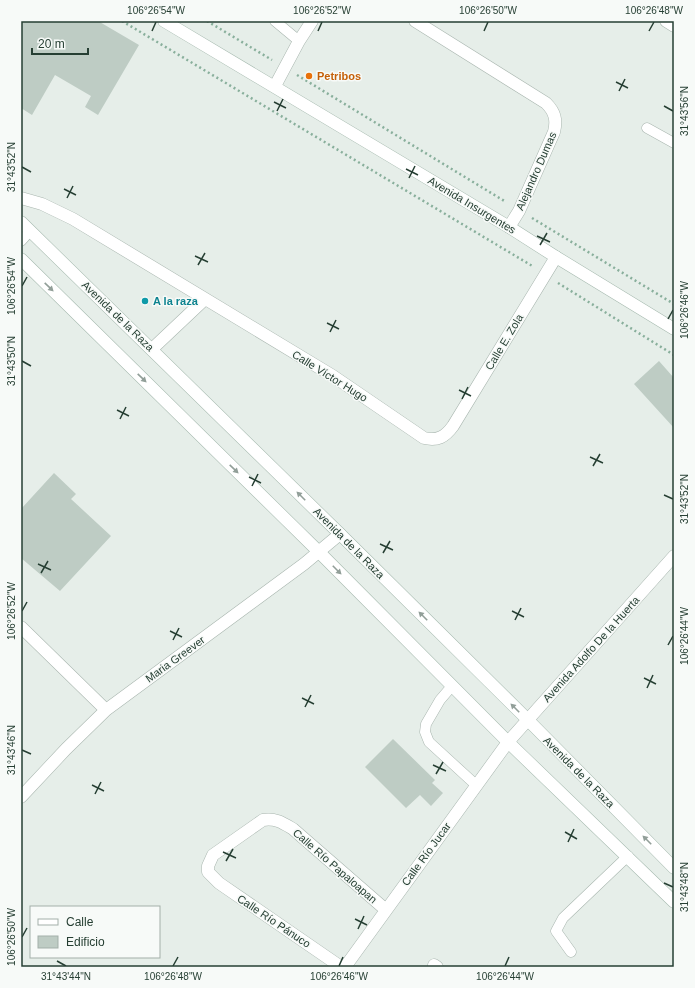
<svg xmlns="http://www.w3.org/2000/svg" width="695" height="988" font-family="Arial,sans-serif">
<style>
.building{fill:#beccc4}
.lines{fill:none;stroke-linecap:round;stroke-linejoin:round}
.lane-casing{stroke:#a9b6af;stroke-width:11}
.street-casing{stroke:#a9b6af;stroke-width:13}
.secondary-casing{stroke:#a5b9ae;stroke-width:13}
.path{stroke:#89af9c;stroke-width:2.5;stroke-dasharray:2 3;stroke-linecap:butt}
.lane{stroke:#fff;stroke-width:10}
.street{stroke:#fff;stroke-width:12}
.secondary{stroke:#fff;stroke-width:12}
.oneway{fill:#929f99}
.ticks{fill:none;stroke:#263f33;stroke-width:1.5}
.food-dot{fill:#e8710a;stroke:#f7faf8;stroke-width:1.5}
.culture-dot{fill:#0f9aa8;stroke:#f7faf8;stroke-width:1.5}
.labels{text-anchor:middle;dominant-baseline:central;stroke-width:3;stroke-linejoin:round;paint-order:stroke}
.food-label{font-size:11px;font-weight:bold;fill:#c56008;stroke:#f7faf8;text-anchor:start}
.street-label{font-size:11px;fill:#263f33;stroke:#f7faf8}
.culture-label{font-size:11px;font-weight:bold;fill:#0d838f;stroke:#f7faf8;text-anchor:start}
.neatline{fill:none;stroke:#263f33;stroke-width:1.5}
.ticks-label{font-size:10px;text-anchor:middle;fill:#263f33}
</style>
<rect width="100%" height="100%" fill="#e6eee9"/>
<!-- building -->
<path class="building" d="M 21,21 L 98,21 L 139,45 L 98,115 L 85,107 L 91,96 L 55,75 L 32,115 L 21,108 Z
M 659,361 L 674,378 L 674,428 L 634,384 Z
M 54,473 L 76,494 L 71,499 L 111,536 L 60,591 L 21,558 L 21,509 Z
M 393,739 L 435,780 L 432,783 L 443,793 L 431,806 L 420,795 L 406,808 L 365,767 Z"/>
<g class="lines">
<defs>
<path id="lane" d="M 275,21 L 299,41
M 647,128 L 674,143
M 21,241 L 30,231
M 452,686 L 440,700 L 426,724 L 425,732 L 429,742 L 476,785
M 571,952 L 556,931 L 563,918 L 628,856"/>
<path id="street" d="M 415,21 L 546,103 C 555,112 557,120 554,132 L 519,211 L 509,227
M 666,21 L 674,26
M 275,86 L 299,41 L 312,21
M 21,198 L 42,204 L 73,219 L 333,376 L 424,438 C 438,441 445,437 453,426 L 556,257
M 152,349 L 205,299
M 21,627 L 106,710
M 21,797 L 66,749 L 106,710 L 304,564 L 340,534
M 434,965 L 437,967
M 341,967 L 219,883 L 208,872 L 208,866 L 213,855 L 263,820 C 276,818 283,823 293,829 L 386,910
M 345,967 L 508,742 L 674,556"/>
<path id="secondary" d="M 164,21 L 509,227 L 556,257 L 674,329
M 21,222 L 340,534 L 528,720 L 674,868
M 21,259 L 319,552 L 508,742 L 674,902"/>
</defs>
<!-- lane casing -->
<use href="#lane" class="lane-casing"/>
<!-- street casing -->
<use href="#street" class="street-casing"/>
<!-- secondary casing -->
<use href="#secondary" class="secondary-casing"/>
<!-- path -->
<path class="path" d="M 122,21 L 534,267
M 207,21 L 272,60
M 297,75 L 506,202
M 532,218 L 674,304
M 558,283 L 674,355"/>
<!-- lane -->
<use href="#lane" class="lane"/>
<!-- street -->
<use href="#street" class="street"/>
<!-- secondary -->
<use href="#secondary" class="secondary"/>
</g>
<!-- one-way arrows -->
<defs><path id="oneway-solid" d="M-6-.8H1V-3.2L6.5 0L1 3.2V.8H-6Z"/></defs>
<g class="oneway">
<use href="#oneway-solid" transform="translate(49 287) rotate(44)"/>
<use href="#oneway-solid" transform="translate(142 378) rotate(44)"/>
<use href="#oneway-solid" transform="translate(234 469) rotate(44)"/>
<use href="#oneway-solid" transform="translate(301 496) rotate(-135)"/>
<use href="#oneway-solid" transform="translate(337 570) rotate(45)"/>
<use href="#oneway-solid" transform="translate(423 616) rotate(-135)"/>
<use href="#oneway-solid" transform="translate(515 708) rotate(-135)"/>
<use href="#oneway-solid" transform="translate(647 840) rotate(-135)"/>
</g>
<!-- ticks -->
<path class="ticks" d="M 152,31 L 156,22M 318,31 L 322,22M 484,31 L 488,22M 649,31 L 654,22M 616,82 L 628,88M 619,91 L 625,79M 274,102 L 286,108M 664,106 L 673,111M 277,111 L 283,99M 22,167 L 31,172M 406,169 L 418,175M 409,178 L 415,166M 64,189 L 76,195M 67,198 L 73,186M 537,236 L 550,242M 540,245 L 547,233M 195,256 L 208,262M 198,265 L 205,253M 22,286 L 27,277M 668,319 L 673,310M 327,323 L 339,329M 330,332 L 336,320M 22,361 L 31,366M 459,390 L 471,396M 462,399 L 468,387M 117,410 L 129,416M 120,419 L 126,407M 590,457 L 603,463M 593,466 L 600,454M 249,477 L 261,483M 252,486 L 258,474M 664,495 L 673,499M 380,544 L 393,550M 383,553 L 390,541M 38,564 L 51,570M 41,573 L 48,561M 22,611 L 27,602M 512,611 L 524,617M 515,620 L 521,608M 170,631 L 182,637M 173,640 L 179,628M 668,645 L 673,636M 644,678 L 656,684M 647,688 L 653,675M 302,698 L 314,704M 305,707 L 311,695M 22,750 L 31,754M 433,765 L 446,771M 436,774 L 443,762M 92,785 L 104,791M 95,794 L 101,782M 565,832 L 577,839M 568,842 L 574,829M 223,852 L 236,858M 226,861 L 233,849M 664,883 L 673,887M 355,919 L 367,925M 358,929 L 364,916M 22,937 L 27,928M 57,961 L 66,966M 173,966 L 178,957M 339,966 L 343,957M 505,966 L 509,957"/>
<!-- markers -->
<circle class="food-dot" cx="309" cy="76" r="4"/>
<circle class="culture-dot" cx="145" cy="301" r="4"/>
<g class="labels">
<!-- food labels -->
<g class="food-label">
<text x="317" y="76">Petribos</text>
</g>
<!-- street labels -->
<g class="street-label">
<text transform="translate(536 171) rotate(-66)">Alejandro Dumas</text>
<text transform="translate(472 205) rotate(31)">Avenida Insurgentes</text>
<text transform="translate(118 316) rotate(44)">Avenida de la Raza</text>
<text transform="translate(504 342) rotate(-59)">Calle E. Zola</text>
<text transform="translate(330 376) rotate(32)">Calle Víctor Hugo</text>
<text transform="translate(349 543) rotate(45)">Avenida de la Raza</text>
<text transform="translate(591 649) rotate(-48)">Avenida Adolfo De la Huerta</text>
<text transform="translate(175 659) rotate(-36)">Maria Greever</text>
<text transform="translate(579 772) rotate(45)">Avenida de la Raza</text>
<text transform="translate(426 854) rotate(-54)">Calle Río Jucar</text>
<text transform="translate(335 866) rotate(41)">Calle Río Papaloapan</text>
<text transform="translate(274 921) rotate(34)">Calle Río Pánuco</text>
</g>
<!-- culture labels -->
<g class="culture-label">
<text x="153" y="301">A la raza</text>
</g>
</g>
<!-- border -->
<rect width="695" height="988" fill="none" stroke="#f7faf8" stroke-width="44"/>
<!-- legend -->
<rect x="30" y="906" width="130" height="52" fill="#f7faf8" stroke="#a3afa9"/>
<rect x="38" y="919" width="20" height="6" fill="#ffffff" stroke="#a3afa9"/>
<text x="66" y="926" font-size="12" fill="#263f33">Calle</text>
<rect x="38" y="936" width="20" height="12" fill="#beccc4" stroke="#a3afa9"/>
<text x="66" y="946" font-size="12" fill="#263f33">Edificio</text>
<!-- scale -->
<path d="M32 48v6h56v-6" fill="none" stroke="#263f33" stroke-width="2"/>
<text x="38" y="48" font-size="12" fill="#263f33" stroke="#f7faf8" stroke-width="3" paint-order="stroke">20 m</text>
<rect x="22" y="22" width="651" height="944" class="neatline"/>
<g class="ticks-label">
<text x="156" y="14">106°26'54"W</text>
<text x="322" y="14">106°26'52"W</text>
<text x="488" y="14">106°26'50"W</text>
<text x="654" y="14">106°26'48"W</text>
<text transform="translate(684 111) rotate(-90)" y="4">31°43'56"N</text>
<text transform="translate(11 167) rotate(-90)" y="4">31°43'52"N</text>
<text transform="translate(11 286) rotate(-90)" y="4">106°26'54"W</text>
<text transform="translate(684 310) rotate(-90)" y="4">106°26'46"W</text>
<text transform="translate(11 361) rotate(-90)" y="4">31°43'50"N</text>
<text transform="translate(684 499) rotate(-90)" y="4">31°43'52"N</text>
<text transform="translate(11 611) rotate(-90)" y="4">106°26'52"W</text>
<text transform="translate(684 636) rotate(-90)" y="4">106°26'44"W</text>
<text transform="translate(11 750) rotate(-90)" y="4">31°43'46"N</text>
<text transform="translate(684 887) rotate(-90)" y="4">31°43'48"N</text>
<text transform="translate(11 937) rotate(-90)" y="4">106°26'50"W</text>
<text x="66" y="980">31°43'44"N</text>
<text x="173" y="980">106°26'48"W</text>
<text x="339" y="980">106°26'46"W</text>
<text x="505" y="980">106°26'44"W</text>
</g>
</svg>
